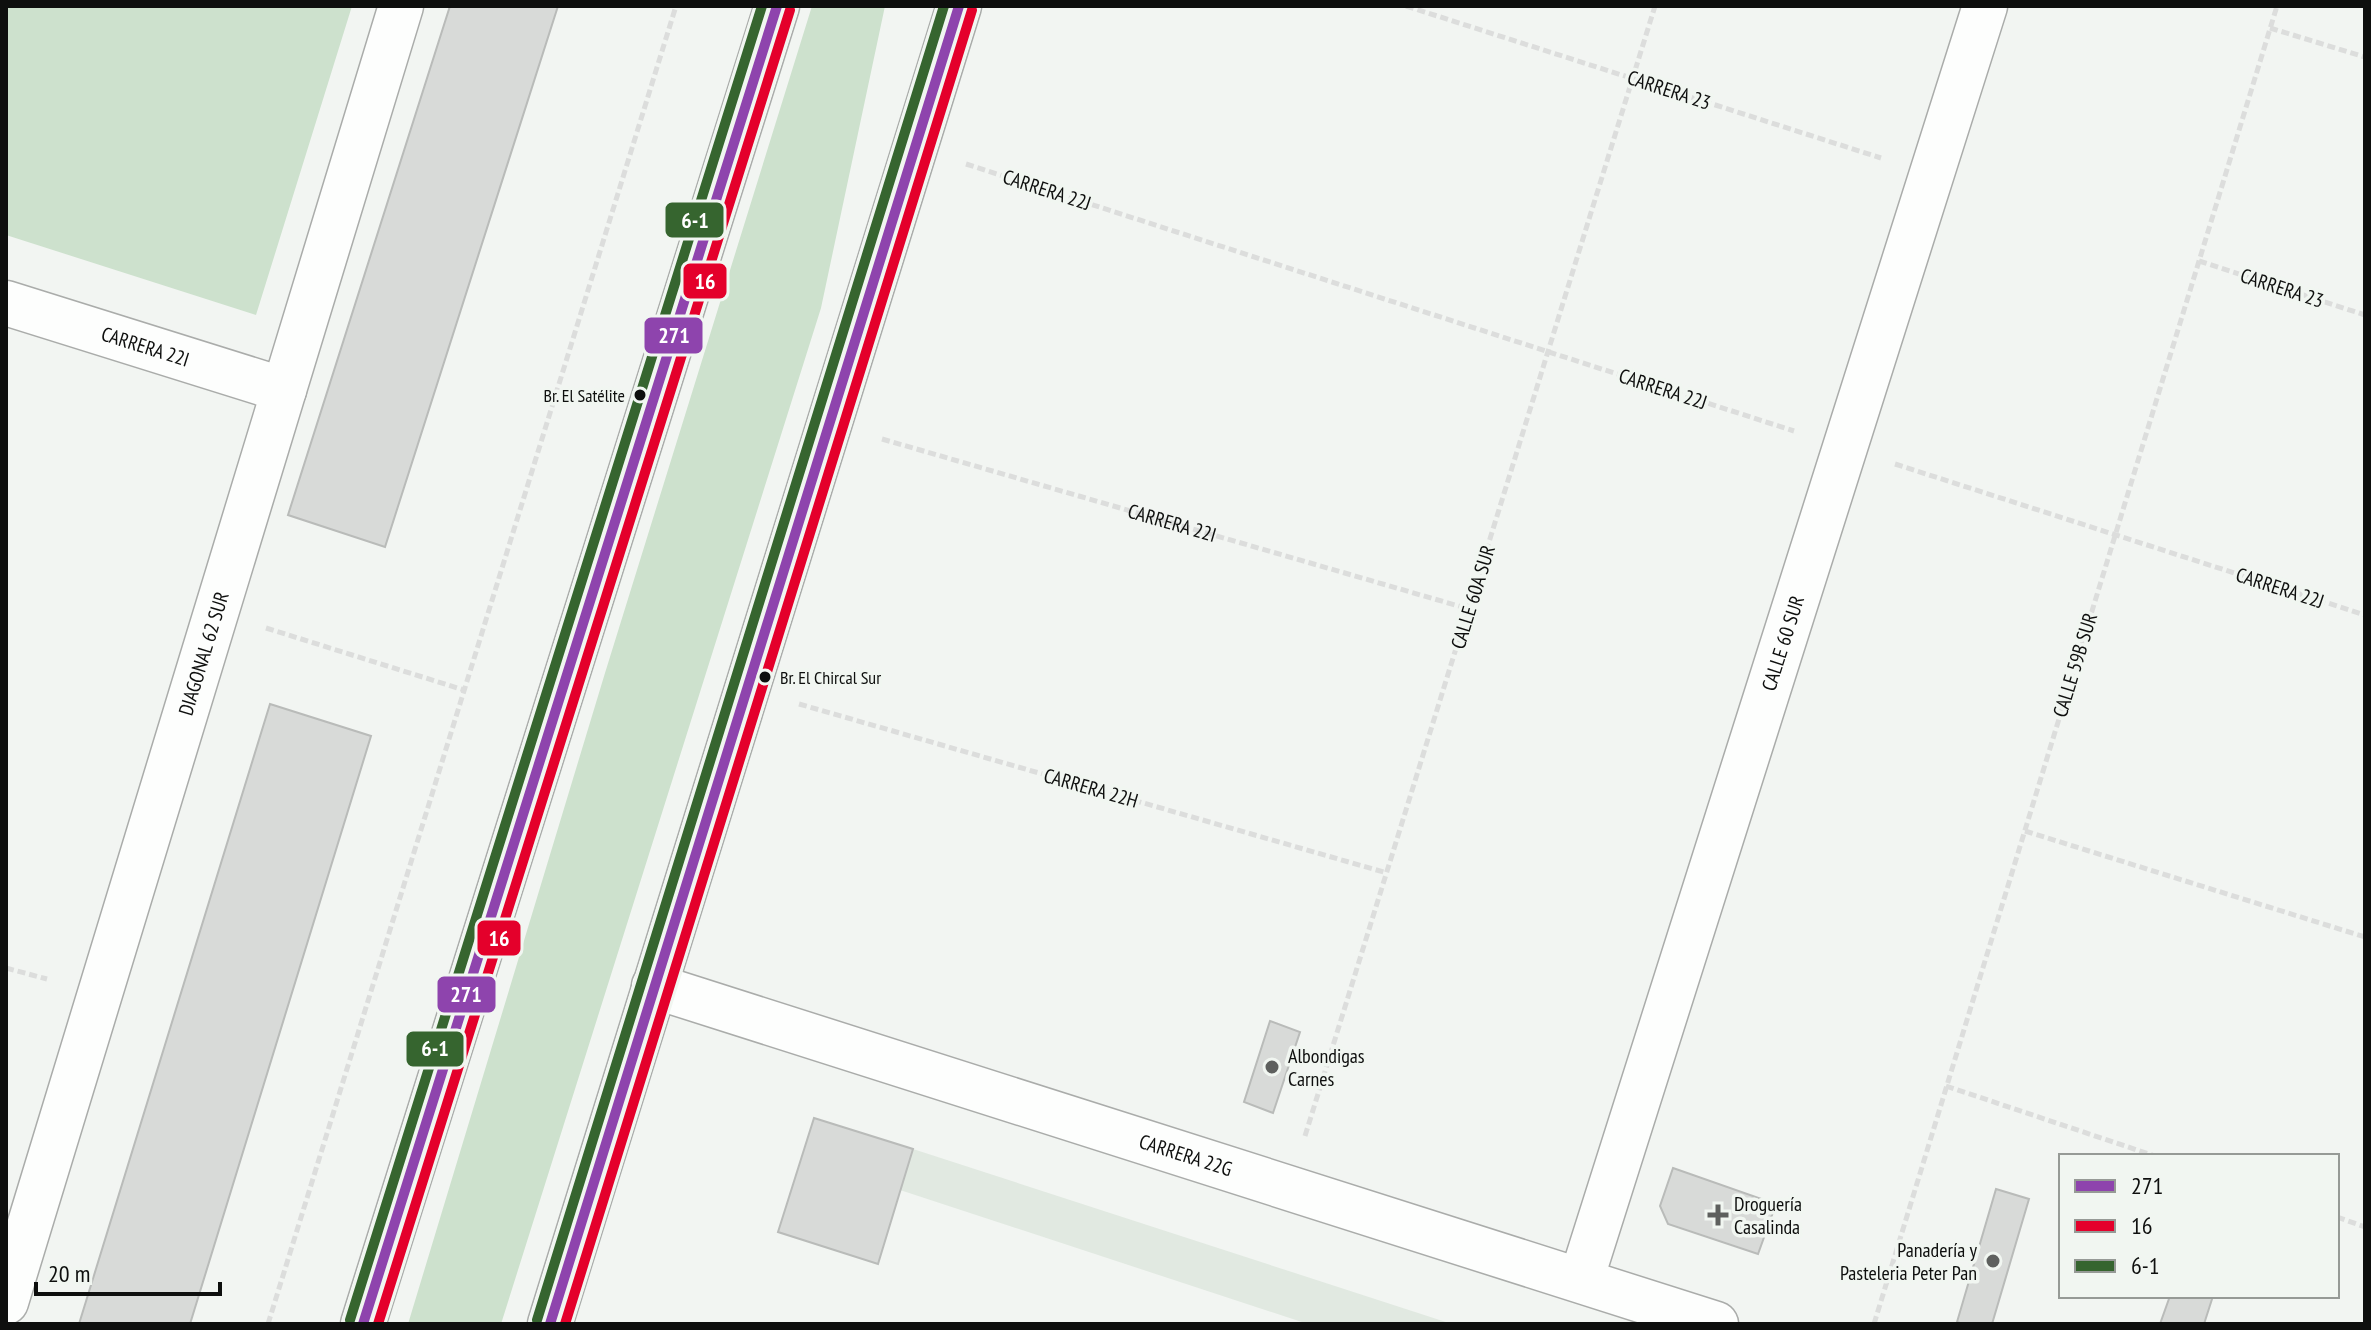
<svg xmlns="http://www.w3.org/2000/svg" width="2371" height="1330" font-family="'PT Sans Narrow',sans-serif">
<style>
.built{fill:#e1e9e1}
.green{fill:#cde1cd}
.building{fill:#d8dad8;stroke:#b9bbb9;stroke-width:2}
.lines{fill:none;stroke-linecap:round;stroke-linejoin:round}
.minor-casing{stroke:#aaacaa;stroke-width:47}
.primary-casing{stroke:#aaacaa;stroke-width:47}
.path{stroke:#dcdddc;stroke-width:5;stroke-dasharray:8 4;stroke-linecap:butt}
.minor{stroke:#fdfefd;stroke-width:44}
.primary{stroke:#fdfefd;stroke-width:44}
.bus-1-casing{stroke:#f1f6f1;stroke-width:16}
.bus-2-casing{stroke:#f1f6f1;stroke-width:16}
.bus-3-casing{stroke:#f1f6f1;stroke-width:16}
.bus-1{stroke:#8e44ad;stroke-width:10}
.bus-2{stroke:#e4002b;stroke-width:10}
.bus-3{stroke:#36652f;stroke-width:10}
.bus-dot{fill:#0e0f0e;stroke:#f1f6f1;stroke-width:3}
.poi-dot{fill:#5e605e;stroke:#f1f6f1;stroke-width:3}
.labels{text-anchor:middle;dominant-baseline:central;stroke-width:7;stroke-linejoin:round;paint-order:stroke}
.bus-label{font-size:18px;fill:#0e0f0e;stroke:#f1f6f1;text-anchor:end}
.street-label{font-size:20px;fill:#0e0f0e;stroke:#f1f6f1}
.poi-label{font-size:20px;fill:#0e0f0e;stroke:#f1f6f1;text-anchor:start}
.line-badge{stroke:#f1f6f1;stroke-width:3}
.badge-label{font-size:22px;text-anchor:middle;font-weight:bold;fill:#fff}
</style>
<rect width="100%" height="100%" fill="#f2f5f2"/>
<!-- built -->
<path class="built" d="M 913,1149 L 1452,1324 L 1308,1324 L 900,1190 Z"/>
<!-- green -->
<path class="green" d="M 6,6 L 352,6 L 256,315 L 6,235 Z
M 812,6 L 885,6 L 821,308 L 501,1324 L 408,1324 L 605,673 Z"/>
<!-- building -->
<path class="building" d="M 450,6 L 558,6 L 385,547 L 288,515 Z
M 270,704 L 371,736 L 190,1324 L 79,1324 Z
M 1270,1021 L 1300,1032 L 1273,1113 L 1244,1102 Z
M 814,1118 L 913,1149 L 878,1264 L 778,1232 Z
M 1673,1168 L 1776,1204 L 1758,1254 L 1668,1224 L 1660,1206 Z
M 1996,1189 L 2029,1199 L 1992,1324 L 1963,1324 L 1957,1322 Z
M 2170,1296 L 2213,1296 L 2204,1324 L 2160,1324 Z"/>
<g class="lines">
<defs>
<g id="minor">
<path id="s2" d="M 6,303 L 284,390"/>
<path id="s3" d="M 654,986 L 1716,1324"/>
<path id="s4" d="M 1581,1280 L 1985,6"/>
<path id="s5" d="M 6,1302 L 401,6"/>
</g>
<path id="primary" d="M 363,1324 L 777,6
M 550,1324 L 959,6"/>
</defs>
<!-- minor casing -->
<use href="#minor" class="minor-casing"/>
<!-- primary casing -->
<use href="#primary" class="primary-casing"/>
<!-- path -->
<g class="path">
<path d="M 1406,6 L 1881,158"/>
<path d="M 2270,28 L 2365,57"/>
<path d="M 966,164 L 1794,431"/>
<path d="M 2199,261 L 2365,315"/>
<path id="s1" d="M 882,439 L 1469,609"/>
<path d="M 1895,464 L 2365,615"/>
<path d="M 266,628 L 464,690"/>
<path d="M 799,704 L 1387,873"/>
<path d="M 2025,831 L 2365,937"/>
<path d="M 6,968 L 47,979"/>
<path d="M 1946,1086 L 2155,1156"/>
<path d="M 1305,1136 L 1655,6"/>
<path d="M 2337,1217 L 2365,1227"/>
<path d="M 268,1324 L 676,6"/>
<path d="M 1874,1324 L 2277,6"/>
</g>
<!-- minor -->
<use href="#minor" class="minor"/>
<!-- primary -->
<use href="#primary" class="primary"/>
<defs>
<path id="bus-1" d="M 363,1324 L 777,6
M 550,1324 L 959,6"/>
<path id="bus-2" d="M 378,1324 L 790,10
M 565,1324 L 972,10"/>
<path id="bus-3" d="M 350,1320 L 762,6
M 537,1320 L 944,6"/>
</defs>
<!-- bus-1 casing -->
<use href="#bus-1" class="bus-1-casing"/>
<!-- bus-2 casing -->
<use href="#bus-2" class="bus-2-casing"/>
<!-- bus-3 casing -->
<use href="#bus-3" class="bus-3-casing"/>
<!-- bus-1 -->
<use href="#bus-1" class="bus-1"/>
<!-- bus-2 -->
<use href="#bus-2" class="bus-2"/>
<!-- bus-3 -->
<use href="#bus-3" class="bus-3"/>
</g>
<!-- markers -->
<g class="bus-dot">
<circle cx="640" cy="395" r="7"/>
<circle cx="765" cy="677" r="7"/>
</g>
<g class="poi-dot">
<circle cx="1272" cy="1067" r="8"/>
<path d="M1714 1203h8v8h8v8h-8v8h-8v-8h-8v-8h8z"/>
<circle cx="1993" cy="1261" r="8"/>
</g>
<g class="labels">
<!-- bus labels -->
<g class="bus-label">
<text x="625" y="395">Br. El Satélite</text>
<text x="780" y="677" text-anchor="start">Br. El Chircal Sur</text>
</g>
<!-- street labels -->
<g class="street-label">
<text transform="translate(1669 90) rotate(18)">CARRERA 23</text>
<text transform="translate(1047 190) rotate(18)">CARRERA 22J</text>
<text transform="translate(2282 288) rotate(18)">CARRERA 23</text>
<text stroke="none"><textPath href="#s2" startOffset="146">CARRERA 22I</textPath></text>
<text transform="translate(1663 389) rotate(18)">CARRERA 22J</text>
<text stroke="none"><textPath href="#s1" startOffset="302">CARRERA 22I</textPath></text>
<text transform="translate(2280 588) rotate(18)">CARRERA 22J</text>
<text transform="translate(1473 597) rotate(-73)">CALLE 60A SUR</text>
<text stroke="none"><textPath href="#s4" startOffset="668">CALLE 60 SUR</textPath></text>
<text stroke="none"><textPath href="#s5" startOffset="678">DIAGONAL 62 SUR</textPath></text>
<text transform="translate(2075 665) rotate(-73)">CALLE 59B SUR</text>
<text transform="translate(1091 788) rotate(16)">CARRERA 22H</text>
<text stroke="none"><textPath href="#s3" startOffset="558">CARRERA 22G</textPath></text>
</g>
<!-- poi labels -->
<g class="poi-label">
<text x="1288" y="1056">Albondigas<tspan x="1288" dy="23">Carnes</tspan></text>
<text x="1734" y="1204">Droguería<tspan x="1734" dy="23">Casalinda</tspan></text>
<text x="1977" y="1250" text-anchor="end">Panadería y<tspan x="1977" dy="23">Pasteleria Peter Pan</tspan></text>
</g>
</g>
<g class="line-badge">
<rect x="664" y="201" width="61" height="38" rx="8" fill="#36652f"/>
<rect x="682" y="262" width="46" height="38" rx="8" fill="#e4002b"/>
<rect x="643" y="316" width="61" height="39" rx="8" fill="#8e44ad"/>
<rect x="476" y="919" width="46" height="38" rx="8" fill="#e4002b"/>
<rect x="436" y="975" width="61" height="39" rx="8" fill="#8e44ad"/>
<rect x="405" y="1030" width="60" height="38" rx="8" fill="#36652f"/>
</g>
<g class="badge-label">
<text x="695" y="228">6-1</text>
<text x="705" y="289">16</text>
<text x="674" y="343">271</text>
<text x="499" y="946">16</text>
<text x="466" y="1002">271</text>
<text x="435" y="1056">6-1</text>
</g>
<!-- border -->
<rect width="2371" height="1330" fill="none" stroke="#0e0f0e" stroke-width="16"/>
<!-- legend -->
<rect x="2059" y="1154" width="280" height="144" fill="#f1f6f1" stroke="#969a96" stroke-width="2"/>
<rect x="2075" y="1180" width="40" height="12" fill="#8e44ad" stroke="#969a96" stroke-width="2"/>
<text x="2131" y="1194" font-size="24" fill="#0e0f0e">271</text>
<rect x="2075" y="1220" width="40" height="12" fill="#e4002b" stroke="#969a96" stroke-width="2"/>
<text x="2131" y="1234" font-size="24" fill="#0e0f0e">16</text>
<rect x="2075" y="1260" width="40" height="12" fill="#36652f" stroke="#969a96" stroke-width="2"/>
<text x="2131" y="1274" font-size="24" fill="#0e0f0e">6-1</text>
<!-- scale -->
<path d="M36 1282v12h184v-12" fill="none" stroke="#0e0f0e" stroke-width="4"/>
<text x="48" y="1282" font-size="24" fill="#0e0f0e" stroke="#f1f6f1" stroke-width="6" paint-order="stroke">20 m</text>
</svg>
